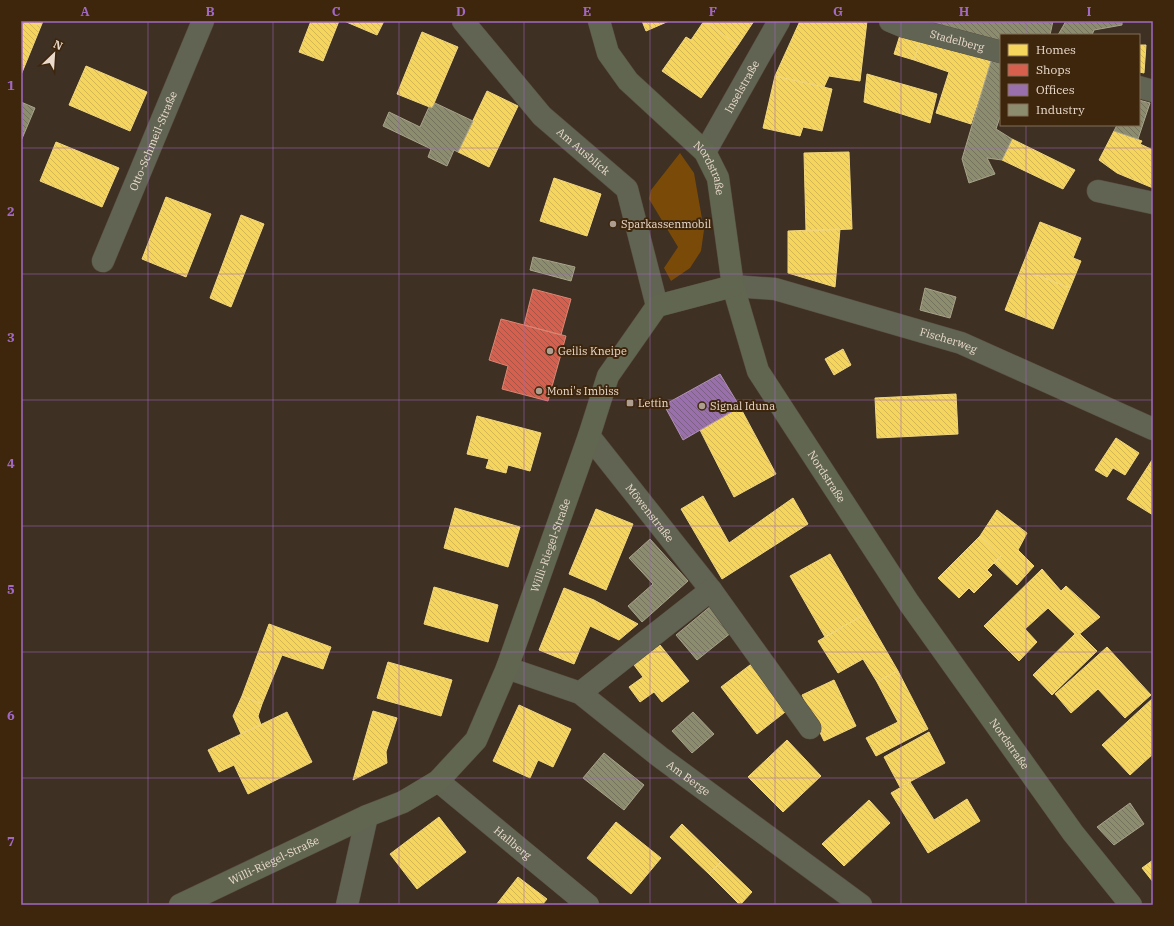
<svg xmlns="http://www.w3.org/2000/svg" width="1174" height="926" font-family="'IBM Plex Serif',serif">
<style>
.green{fill:#7a4a08}
.homes{fill:url(#homes-back-hatch);stroke:#f2d67e}
.shops{fill:url(#shops-back-hatch);stroke:#dc8573}
.offices{fill:url(#offices-back-hatch);stroke:#b190b5}
.industry{fill:url(#industry-back-hatch);stroke:#a8a38a}
.lines{fill:none;stroke-linecap:round;stroke-linejoin:round}
.street-casing{stroke:#574b40;stroke-width:23}
.secondary-casing{stroke:#574b40;stroke-width:23}
.street{stroke:#616452;stroke-width:22}
.secondary{stroke:#616650;stroke-width:22}
.grid{fill:none;stroke:#a269c4;stroke-width:1;stroke-opacity:0.55}
.poi-dot{fill:#ae9e90;stroke:#3e260d;stroke-width:1.5}
.labels{text-anchor:middle;dominant-baseline:central;stroke-width:4;stroke-linejoin:round;paint-order:stroke}
.street-label{font-size:11px;fill:#eadacc;stroke:#3e260d}
.poi-label{font-size:11px;fill:#eadacc;stroke:#3e260d;text-anchor:start}
.neatline{fill:none;stroke:#a269c4;stroke-width:1.5}
.grid-label{font-size:13px;text-anchor:middle;font-weight:bold;fill:#a269c4}
</style>
<defs>
<pattern id="homes-back-hatch" width="6" height="6" patternUnits="userSpaceOnUse"><rect width="6" height="6" fill="#f6d55c"/><path d="M-1 5l2 2M0 0l6 6M5-1l2 2" fill="none" stroke="#d3b756"/></pattern>
<pattern id="shops-back-hatch" width="6" height="6" patternUnits="userSpaceOnUse"><rect width="6" height="6" fill="#d6604d"/><path d="M-1 5l2 2M0 0l6 6M5-1l2 2" fill="none" stroke="#a45547"/></pattern>
<pattern id="offices-back-hatch" width="6" height="6" patternUnits="userSpaceOnUse"><rect width="6" height="6" fill="#9970ab"/><path d="M-1 5l2 2M0 0l6 6M5-1l2 2" fill="none" stroke="#7c6084"/></pattern>
<pattern id="industry-back-hatch" width="6" height="6" patternUnits="userSpaceOnUse"><rect width="6" height="6" fill="#8c8c6e"/><path d="M-1 5l2 2M0 0l6 6M5-1l2 2" fill="none" stroke="#74725d"/></pattern>
</defs>
<rect width="100%" height="100%" fill="#3e3022"/>
<!-- green -->
<path class="green" d="M 680,153 L 694,173 L 704,230 L 701,251 L 690,268 L 671,281 L 664,268 L 678,247 L 649,199 L 651,190 Z"/>
<!-- homes -->
<path class="homes" d="M 21,21 L 28,21 L 41,26 L 21,75 Z
M 28,21 L 43,21 L 41,26 Z
M 311,21 L 339,21 L 323,61 L 299,52 Z
M 344,21 L 384,21 L 377,35 Z
M 642,21 L 669,21 L 646,31 Z
M 704,21 L 738,45 L 701,98 L 662,71 L 686,37 L 691,40 Z
M 704,21 L 754,21 L 738,45 Z
M 800,21 L 867,21 L 860,81 L 829,76 L 824,87 L 775,76 Z
M 422,32 L 458,47 L 432,108 L 397,94 Z
M 901,32 L 921,39 L 914,60 L 894,54 Z
M 921,39 L 991,61 L 971,124 L 936,113 L 949,72 L 914,60 Z
M 1139,45 L 1146,45 L 1144,73 L 1139,72 Z
M 86,66 L 147,92 L 130,131 L 69,105 Z
M 867,74 L 937,94 L 930,123 L 864,102 Z
M 775,76 L 832,89 L 822,131 L 803,127 L 800,136 L 763,128 Z
M 487,91 L 518,106 L 489,167 L 458,152 Z
M 1114,131 L 1142,141 L 1140,144 L 1153,150 L 1153,188 L 1117,173 L 1099,160 Z
M 1012,139 L 1075,170 L 1063,189 L 1002,160 Z
M 56,142 L 119,168 L 102,207 L 40,181 Z
M 849,152 L 852,229 L 806,231 L 804,153 Z
M 554,178 L 601,194 L 587,236 L 540,221 Z
M 166,197 L 211,214 L 186,277 L 142,259 Z
M 241,215 L 264,224 L 231,307 L 210,298 Z
M 1040,222 L 1081,238 L 1073,258 L 1081,261 L 1070,288 L 1021,269 Z
M 840,229 L 835,287 L 788,273 L 788,231 Z
M 1021,269 L 1070,288 L 1053,329 L 1005,310 Z
M 843,349 L 851,365 L 834,375 L 825,359 Z
M 956,394 L 958,434 L 877,438 L 875,398 Z
M 740,407 L 776,474 L 734,497 L 700,430 Z
M 477,416 L 541,433 L 530,471 L 508,465 L 506,473 L 486,468 L 489,459 L 467,454 Z
M 1116,438 L 1139,453 L 1125,475 L 1113,468 L 1107,477 L 1095,470 Z
M 1152,460 L 1153,460 L 1153,515 L 1127,499 Z
M 703,496 L 729,543 L 793,498 L 808,524 L 722,579 L 681,509 Z
M 455,508 L 520,527 L 508,567 L 444,548 Z
M 596,509 L 633,524 L 606,590 L 569,574 Z
M 997,510 L 1027,533 L 1018,550 L 1034,566 L 1017,585 L 994,563 L 1001,556 L 980,536 Z
M 980,536 L 1001,556 L 987,570 L 992,575 L 974,593 L 969,588 L 959,598 L 938,578 Z
M 830,554 L 865,614 L 825,637 L 790,576 Z
M 1042,569 L 1061,591 L 1066,586 L 1100,617 L 1077,636 L 1048,608 L 1025,629 L 1037,642 L 1019,661 L 984,626 Z
M 434,587 L 498,605 L 488,642 L 424,624 Z
M 564,588 L 594,600 L 638,624 L 619,640 L 590,626 L 574,664 L 539,650 Z
M 865,614 L 898,671 L 877,682 L 863,659 L 838,673 L 818,641 Z
M 269,624 L 331,647 L 323,669 L 282,655 L 262,704 L 242,696 Z
M 1075,634 L 1077,636 L 1080,634 L 1097,651 L 1052,695 L 1033,675 Z
M 660,645 L 689,681 L 662,702 L 654,692 L 640,702 L 629,687 L 643,677 L 634,665 Z
M 1107,647 L 1151,695 L 1125,718 L 1098,689 L 1071,713 L 1055,694 Z
M 388,662 L 452,680 L 441,716 L 377,698 Z
M 754,662 L 789,709 L 757,734 L 721,687 Z
M 898,671 L 928,729 L 876,756 L 866,738 L 898,722 L 877,682 Z
M 834,680 L 856,726 L 824,741 L 802,695 Z
M 242,696 L 262,704 L 258,716 L 261,725 L 241,734 L 233,716 Z
M 1153,698 L 1153,754 L 1130,775 L 1102,745 Z
M 519,705 L 571,729 L 553,767 L 538,760 L 530,778 L 493,761 Z
M 373,711 L 397,718 L 386,752 L 387,763 L 353,780 Z
M 287,712 L 312,762 L 248,794 L 234,765 L 219,772 L 208,750 Z
M 929,732 L 945,763 L 900,787 L 884,757 Z
M 787,740 L 821,776 L 783,812 L 748,777 Z
M 910,782 L 934,820 L 967,799 L 980,821 L 928,853 L 891,793 Z
M 869,800 L 890,823 L 844,866 L 822,844 Z
M 439,817 L 466,852 L 417,889 L 390,854 Z
M 616,822 L 661,858 L 631,894 L 587,858 Z
M 682,824 L 721,862 L 709,874 L 670,837 Z
M 1153,860 L 1153,882 L 1142,868 Z
M 721,862 L 752,892 L 740,905 L 709,874 Z
M 518,877 L 547,899 L 542,905 L 496,905 Z"/>
<!-- shops -->
<path class="shops" d="M 533,289 L 571,299 L 561,335 L 524,325 Z
M 501,319 L 566,336 L 548,401 L 502,389 L 508,366 L 489,360 Z"/>
<!-- offices -->
<path class="offices" d="M 720,374 L 740,407 L 683,440 L 664,405 Z"/>
<!-- industry -->
<path class="industry" d="M 913,21 L 1053,21 L 1050,35 L 1001,35 L 1001,42 Z
M 1066,21 L 1122,21 L 1122,25 L 1094,30 L 1092,35 L 1058,35 Z
M 991,61 L 1001,63 L 1001,114 L 996,129 L 1012,139 L 1002,160 L 987,158 L 995,174 L 969,183 L 962,159 Z
M 1139,100 L 1150,103 L 1138,139 L 1114,131 L 1117,125 L 1139,125 Z
M 21,102 L 35,108 L 21,141 Z
M 435,103 L 473,121 L 458,152 L 454,150 L 447,166 L 428,157 L 431,149 L 383,126 L 389,112 L 420,127 L 429,107 L 432,108 Z
M 533,257 L 575,267 L 571,281 L 530,270 Z
M 925,288 L 956,297 L 950,318 L 920,310 Z
M 650,539 L 688,581 L 642,622 L 628,606 L 653,584 L 629,558 Z
M 711,606 L 732,632 L 697,660 L 676,635 Z
M 693,712 L 714,734 L 692,753 L 672,731 Z
M 604,753 L 644,785 L 624,810 L 583,778 Z
M 1130,803 L 1144,824 L 1114,845 L 1097,827 Z"/>
<g class="lines">
<defs>
<g id="street">
<path id="s1" d="M 463,21 L 542,116 L 627,189 L 657,306"/>
<path id="s2" d="M 890,21 L 902,26 L 1001,52"/>
<path d="M 1139,87 L 1153,91"/>
<path id="s3" d="M 705,152 L 779,21"/>
<path d="M 1098,191 L 1153,203"/>
<path id="s4" d="M 103,261 L 203,21"/>
<path id="s5" d="M 733,286 L 775,289 L 961,343 L 1153,429"/>
<path id="s6" d="M 589,436 L 711,590 L 810,728"/>
<path id="s7" d="M 507,668 L 580,693 L 660,757 L 861,905"/>
<path d="M 580,693 L 711,590"/>
<path id="s8" d="M 438,781 L 588,905"/>
<path d="M 347,905 L 367,816"/>
</g>
<g id="secondary">
<path id="s9" d="M 599,21 L 608,53 L 628,81 L 705,152 L 718,178 L 733,286 L 758,371 L 909,603 L 1073,833 L 1131,905"/>
<path id="s10" d="M 180,905 L 367,816 L 403,802 L 438,781 L 476,740 L 507,668 L 589,436 L 608,376 L 657,306 L 733,286"/>
</g>
</defs>
<!-- street casing -->
<use href="#street" class="street-casing"/>
<!-- secondary casing -->
<use href="#secondary" class="secondary-casing"/>
<!-- street -->
<use href="#street" class="street"/>
<!-- secondary -->
<use href="#secondary" class="secondary"/>
</g>
<!-- grid -->
<path class="grid" d="M 148,21 L 148,905M 273,21 L 273,905M 399,21 L 399,905M 524,21 L 524,905M 650,21 L 650,905M 775,21 L 775,905M 901,21 L 901,905M 1026,21 L 1026,35M 1026,125 L 1026,905M 21,148 L 1153,148M 21,274 L 1153,274M 21,400 L 1153,400M 21,526 L 1153,526M 21,652 L 1153,652M 21,778 L 1153,778"/>
<!-- markers -->
<g class="poi-dot">
<circle cx="613" cy="224" r="4"/>
<circle cx="550" cy="351" r="4"/>
<circle cx="539" cy="391" r="4"/>
<rect x="626" y="399" width="8" height="8" rx="2"/>
<circle cx="702" cy="406" r="4"/>
</g>
<g class="labels">
<!-- street labels -->
<g class="street-label">
<text stroke="none"><textPath href="#s2" startOffset="70">Stadelberg</textPath></text>
<text stroke="none"><textPath href="#s3" startOffset="75">Inselstraße</textPath></text>
<text stroke="none"><textPath href="#s4" startOffset="130">Otto-Schmeil-Straße</textPath></text>
<text stroke="none"><textPath href="#s1" startOffset="178">Am Ausblick</textPath></text>
<text stroke="none"><textPath href="#s9" startOffset="189">Nordstraße</textPath></text>
<text stroke="none"><textPath href="#s5" startOffset="223">Fischerweg</textPath></text>
<text stroke="none"><textPath href="#s9" startOffset="525">Nordstraße</textPath></text>
<text stroke="none"><textPath href="#s6" startOffset="98">Möwenstraße</textPath></text>
<text stroke="none"><textPath href="#s10" startOffset="551">Willi-Riegel-Straße</textPath></text>
<text stroke="none"><textPath href="#s9" startOffset="849">Nordstraße</textPath></text>
<text stroke="none"><textPath href="#s7" startOffset="215">Am Berge</textPath></text>
<text stroke="none"><textPath href="#s8" startOffset="97">Hallberg</textPath></text>
<text stroke="none"><textPath href="#s10" startOffset="104">Willi-Riegel-Straße</textPath></text>
</g>
<!-- poi labels -->
<g class="poi-label">
<text x="621" y="224">Sparkassenmobil</text>
<text x="558" y="351">Geilis Kneipe</text>
<text x="547" y="391">Moni's Imbiss</text>
<text x="638" y="403">Lettin</text>
<text x="710" y="406">Signal Iduna</text>
</g>
</g>
<!-- border -->
<rect width="1174" height="926" fill="none" stroke="#3e260d" stroke-width="44"/>
<!-- legend -->
<rect x="1000" y="34" width="140" height="92" fill="#3e260d" stroke="#836e59"/>
<rect x="1008" y="44" width="20" height="12" fill="#f6d55c" stroke="#836e59"/>
<text x="1036" y="54" font-size="12" fill="#eadacc">Homes</text>
<rect x="1008" y="64" width="20" height="12" fill="#d6604d" stroke="#836e59"/>
<text x="1036" y="74" font-size="12" fill="#eadacc">Shops</text>
<rect x="1008" y="84" width="20" height="12" fill="#9970ab" stroke="#836e59"/>
<text x="1036" y="94" font-size="12" fill="#eadacc">Offices</text>
<rect x="1008" y="104" width="20" height="12" fill="#8c8c6e" stroke="#836e59"/>
<text x="1036" y="114" font-size="12" fill="#eadacc">Industry</text>
<!-- north arrow -->
<g transform="translate(54 54) rotate(25)" stroke="#3e260d" stroke-width="3" paint-order="stroke">
<path d="M0-3L7 15L0 10L-7 15Z" fill="#eadacc"/>
<text y="-6" font-size="11" font-weight="bold" text-anchor="middle" fill="#eadacc">N</text>
</g>
<rect x="22" y="22" width="1130" height="882" class="neatline"/>
<g class="grid-label">
<text x="85" y="16">A</text>
<text x="210" y="16">B</text>
<text x="336" y="16">C</text>
<text x="461" y="16">D</text>
<text x="587" y="16">E</text>
<text x="713" y="16">F</text>
<text x="838" y="16">G</text>
<text x="964" y="16">H</text>
<text x="1089" y="16">I</text>
<text x="11" y="90">1</text>
<text x="11" y="216">2</text>
<text x="11" y="342">3</text>
<text x="11" y="468">4</text>
<text x="11" y="594">5</text>
<text x="11" y="720">6</text>
<text x="11" y="846">7</text>
</g>
</svg>
